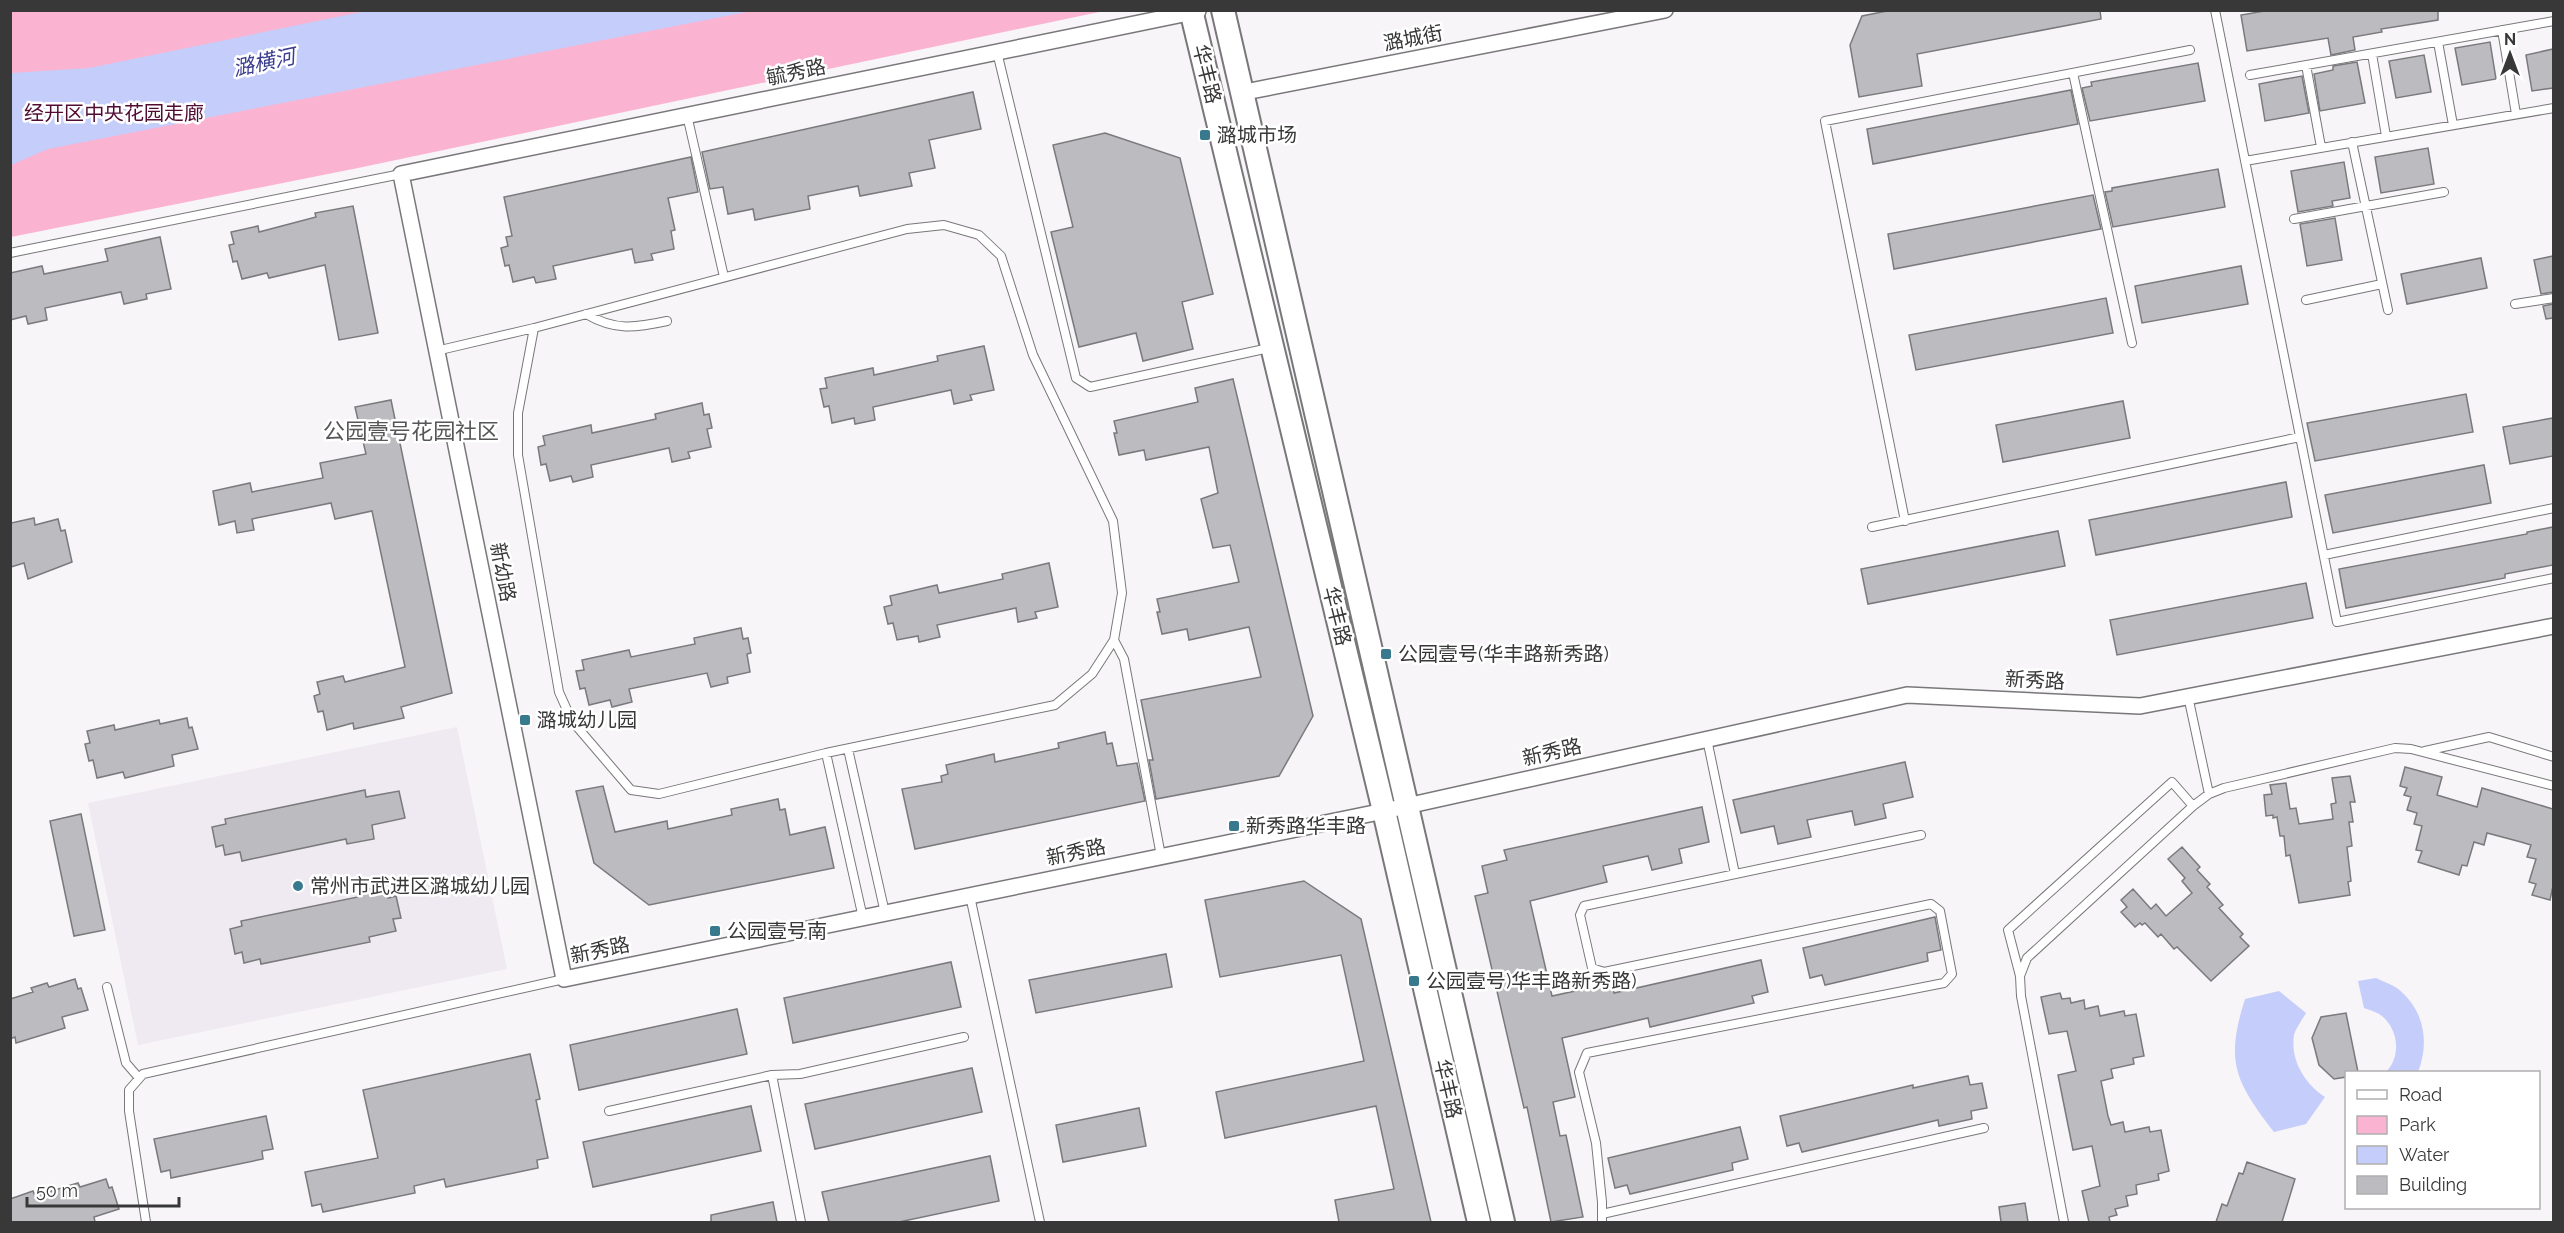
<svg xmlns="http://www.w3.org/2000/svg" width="2564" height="1233" font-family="Raleway,'Noto Sans SC',sans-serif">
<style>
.built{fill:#efe9f2}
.green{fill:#fbb3d2}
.water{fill:#c5cdfa}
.building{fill:#bcbbbf;stroke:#7a797c;stroke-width:1.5}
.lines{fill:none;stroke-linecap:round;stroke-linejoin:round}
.lane-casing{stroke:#79777a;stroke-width:10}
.street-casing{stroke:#79777a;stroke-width:18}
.secondary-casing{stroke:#79777a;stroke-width:26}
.lane{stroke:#fff;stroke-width:8}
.street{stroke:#fff;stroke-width:15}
.secondary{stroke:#fff;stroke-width:22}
.poi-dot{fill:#39798d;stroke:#fff;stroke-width:2}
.labels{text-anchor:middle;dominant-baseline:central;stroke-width:5;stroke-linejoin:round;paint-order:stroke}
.street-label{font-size:20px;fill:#393839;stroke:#fff}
.park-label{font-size:20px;fill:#510c33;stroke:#fff}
.poi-label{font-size:20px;fill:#393839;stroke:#fff;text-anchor:start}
.water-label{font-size:21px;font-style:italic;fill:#3a3d90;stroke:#fff}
.quarter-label{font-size:22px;fill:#565557;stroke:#fff}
</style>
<rect width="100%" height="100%" fill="#f7f5f8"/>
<!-- built -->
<path class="built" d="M 457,727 L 507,969 L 138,1045 L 88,803 Z"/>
<!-- green -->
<path class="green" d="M 11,11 L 1104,11 L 358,168 L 11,237 Z"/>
<!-- water -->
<path class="water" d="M 371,10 L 752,11 L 48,149 L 11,165 L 11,73 L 89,68 Z
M 2376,978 C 2382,981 2391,984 2397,988 C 2424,1009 2430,1042 2418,1072 L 2386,1072 C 2401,1057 2399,1030 2382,1016 C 2377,1012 2369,1010 2364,1008 L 2358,981 Z
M 2279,991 L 2306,1013 C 2302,1020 2296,1028 2294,1035 C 2290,1060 2305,1084 2325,1097 L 2306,1124 L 2274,1132 C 2235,1081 2225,1062 2245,999 Z"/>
<!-- building -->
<path class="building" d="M 1892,10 L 2100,10 L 2101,19 L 1917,54 L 1922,86 L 1859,97 L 1850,45 L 1862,16 Z
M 2270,10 L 2438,10 L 2438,20 L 2381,29 L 2382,32 L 2353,37 L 2355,50 L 2331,55 L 2328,38 L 2247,51 L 2241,15 Z
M 2490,42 L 2496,79 L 2462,85 L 2455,48 Z
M 2553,49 L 2553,88 L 2532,91 L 2526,55 Z
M 2424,55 L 2431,92 L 2396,98 L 2389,61 Z
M 2357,62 L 2365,103 L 2320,111 L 2314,74 L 2333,70 L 2333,66 Z
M 2198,63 L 2205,101 L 2090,121 L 2082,88 L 2092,86 L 2091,82 Z
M 2302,76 L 2309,113 L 2265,121 L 2259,84 Z
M 2071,90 L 2078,124 L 1873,164 L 1867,129 Z
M 973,92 L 981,129 L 929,140 L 935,168 L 909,173 L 912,186 L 860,196 L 858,186 L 808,196 L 810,209 L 755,220 L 753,209 L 728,214 L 723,187 L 710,189 L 702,152 Z
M 1105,133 L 1180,158 L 1213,294 L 1182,302 L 1193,349 L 1143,361 L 1136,333 L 1079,347 L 1051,232 L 1073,227 L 1053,145 Z
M 2428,148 L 2434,184 L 2381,193 L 2375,157 Z
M 691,157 L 698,192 L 668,198 L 675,230 L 671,231 L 674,249 L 651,254 L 653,260 L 635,263 L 632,249 L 553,266 L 556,279 L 536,283 L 534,277 L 513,282 L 509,265 L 505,266 L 501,248 L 508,246 L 506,237 L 512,236 L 504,197 Z
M 2344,162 L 2350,198 L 2332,201 L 2333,206 L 2298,212 L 2291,171 Z
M 2218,169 L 2225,207 L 2113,227 L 2105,192 L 2112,191 L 2112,188 Z
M 2093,195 L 2101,229 L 1894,269 L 1888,234 Z
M 353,206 L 378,333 L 339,340 L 325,265 L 269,278 L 267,273 L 242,279 L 237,261 L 233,262 L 229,245 L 234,244 L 231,232 L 258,226 L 259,232 L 316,217 L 315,213 Z
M 2335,218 L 2342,260 L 2307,266 L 2300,224 Z
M 160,237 L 171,289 L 146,294 L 147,299 L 124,304 L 121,292 L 45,308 L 47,320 L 28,324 L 26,316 L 10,320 L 10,273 L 42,266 L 44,274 L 108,261 L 105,249 Z
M 2553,256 L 2553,292 L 2541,294 L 2534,260 Z
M 2481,258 L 2487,288 L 2407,304 L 2401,274 Z
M 2241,266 L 2248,304 L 2142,323 L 2135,286 Z
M 2106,298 L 2113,333 L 1916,370 L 1909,335 Z
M 2553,304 L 2553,318 L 2546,319 L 2543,306 Z
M 984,346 L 994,390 L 970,395 L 972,400 L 954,404 L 951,390 L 873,407 L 875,420 L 855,424 L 854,418 L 832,423 L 829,406 L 824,407 L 820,389 L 827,388 L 825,378 L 873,368 L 874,375 L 938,361 L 937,356 Z
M 1233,379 L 1313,716 L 1279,776 L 1156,799 L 1149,760 L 1153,760 L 1141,700 L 1261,677 L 1249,627 L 1189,640 L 1187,629 L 1162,634 L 1157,612 L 1160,612 L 1157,599 L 1239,582 L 1230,545 L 1213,548 L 1201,499 L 1218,493 L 1209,447 L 1146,460 L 1144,450 L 1119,455 L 1114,433 L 1117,433 L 1114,421 L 1198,402 L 1195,388 Z
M 2466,394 L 2473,432 L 2315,461 L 2307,423 Z
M 391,400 L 452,693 L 401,707 L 404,718 L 354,729 L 353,723 L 327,730 L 323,711 L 318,712 L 314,696 L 320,694 L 317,682 L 343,676 L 345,682 L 405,667 L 372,511 L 335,519 L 331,503 L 252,519 L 254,530 L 237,533 L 235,521 L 219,525 L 213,491 L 250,483 L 252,492 L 323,478 L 320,463 L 366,454 L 355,407 Z
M 2123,401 L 2130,438 L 2003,462 L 1996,425 Z
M 702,403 L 704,415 L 709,414 L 712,428 L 707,429 L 711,447 L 688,452 L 690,458 L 672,462 L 669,448 L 591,465 L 593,477 L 573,482 L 571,476 L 550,481 L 546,464 L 541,465 L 538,447 L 545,445 L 543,436 L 591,425 L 592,433 L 656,419 L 655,414 Z
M 2553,418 L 2553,456 L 2510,464 L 2503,427 Z
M 2484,465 L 2491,503 L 2333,533 L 2325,495 Z
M 2286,482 L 2292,517 L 2096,555 L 2089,520 Z
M 34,518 L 35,525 L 58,519 L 61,531 L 65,530 L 72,562 L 28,579 L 24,563 L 11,567 L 11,523 Z
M 2553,527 L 2553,565 L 2505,574 L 2505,578 L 2346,608 L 2339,569 L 2527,534 L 2527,532 Z
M 2058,531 L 2065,566 L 1868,604 L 1861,569 Z
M 1049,563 L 1058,607 L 1035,612 L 1037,618 L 1018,622 L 1016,608 L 937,625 L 940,637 L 919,642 L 918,636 L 897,640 L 893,623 L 888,624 L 884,607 L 892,605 L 890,596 L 937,585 L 939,593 L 1003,579 L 1002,574 Z
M 2306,583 L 2313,618 L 2117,655 L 2110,620 Z
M 741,628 L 743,639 L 748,638 L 751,653 L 747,654 L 750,672 L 727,677 L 728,683 L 711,687 L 707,673 L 629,689 L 632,702 L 612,707 L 610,700 L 589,705 L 585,688 L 580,689 L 576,671 L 584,670 L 582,660 L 629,650 L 631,657 L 695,644 L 694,638 Z
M 187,718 L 189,728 L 192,727 L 198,749 L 172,755 L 174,766 L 125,778 L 123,772 L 97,778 L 93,760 L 89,761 L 85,744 L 90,743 L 87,731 L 114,725 L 115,730 L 159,720 L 160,724 Z
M 1105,732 L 1107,744 L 1112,743 L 1117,766 L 1137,763 L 1145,801 L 915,849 L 902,789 L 942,782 L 941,776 L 948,774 L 946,765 L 994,754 L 995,762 L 1059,748 L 1058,743 Z
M 1905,762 L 1913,797 L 1883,804 L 1886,818 L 1855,825 L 1852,811 L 1807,820 L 1811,837 L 1778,844 L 1774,826 L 1741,833 L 1733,800 Z
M 2405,767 L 2442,777 L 2437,795 L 2477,807 L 2482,788 L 2553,809 L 2553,886 L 2550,900 L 2532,895 L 2536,884 L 2529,882 L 2536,859 L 2527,857 L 2531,845 L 2521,842 L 2487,833 L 2484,845 L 2474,842 L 2467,866 L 2462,865 L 2459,875 L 2418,862 L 2422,851 L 2416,850 L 2422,826 L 2414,824 L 2417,813 L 2407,810 L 2411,797 L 2404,795 L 2407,788 L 2400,786 Z
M 2350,776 L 2355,802 L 2350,802 L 2353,822 L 2349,822 L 2352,846 L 2347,847 L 2351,881 L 2348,882 L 2350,895 L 2299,903 L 2290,855 L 2286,856 L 2284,836 L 2280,836 L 2277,817 L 2273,818 L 2273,815 L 2266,816 L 2264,795 L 2272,794 L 2270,785 L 2286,783 L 2290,809 L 2296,808 L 2299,824 L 2333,819 L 2331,804 L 2336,803 L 2332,778 Z
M 603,786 L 615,832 L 667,821 L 668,829 L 732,815 L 731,809 L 778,799 L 780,810 L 785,809 L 790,835 L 825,827 L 834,868 L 649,905 L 594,863 L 576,791 Z
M 365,790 L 366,797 L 399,791 L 405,818 L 372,825 L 374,839 L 347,844 L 346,839 L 242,861 L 240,852 L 225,855 L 223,845 L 216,847 L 212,827 L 226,824 L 225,819 Z
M 1702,807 L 1709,842 L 1679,849 L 1682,863 L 1652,870 L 1648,856 L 1603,866 L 1607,882 L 1530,901 L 1552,996 L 1612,983 L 1614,993 L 1761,960 L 1768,992 L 1752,996 L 1754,1003 L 1650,1027 L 1648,1018 L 1562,1038 L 1575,1097 L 1553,1102 L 1560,1136 L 1566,1135 L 1583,1217 L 1551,1222 L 1527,1107 L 1524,1108 L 1475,896 L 1488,893 L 1482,866 L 1507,860 L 1504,850 Z
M 81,814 L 105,930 L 74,936 L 50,821 Z
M 2182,847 L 2200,867 L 2197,870 L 2210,884 L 2207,887 L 2223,905 L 2219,908 L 2243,934 L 2240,937 L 2249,946 L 2211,981 L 2177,947 L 2174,949 L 2161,934 L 2158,937 L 2145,923 L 2142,925 L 2140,923 L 2135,927 L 2121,912 L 2127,907 L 2121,900 L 2133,889 L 2151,909 L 2156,904 L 2166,916 L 2192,893 L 2182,881 L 2185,878 L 2168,859 Z
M 1304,881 L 1361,919 L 1431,1222 L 1339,1222 L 1335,1200 L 1394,1189 L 1376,1106 L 1225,1138 L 1216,1092 L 1364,1061 L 1341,955 L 1220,977 L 1205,900 Z
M 385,885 L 388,898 L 396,896 L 401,918 L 393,919 L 396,931 L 369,937 L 370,942 L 261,964 L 260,959 L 244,963 L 242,952 L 235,954 L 230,929 L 242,926 L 241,921 L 358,897 L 357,892 Z
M 1935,917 L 1941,950 L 1927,953 L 1928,961 L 1825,985 L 1822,975 L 1810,978 L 1803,948 Z
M 1166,954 L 1172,987 L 1036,1013 L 1029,980 Z
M 951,962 L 961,1007 L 793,1043 L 784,998 Z
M 75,979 L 78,989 L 81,988 L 88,1010 L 62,1017 L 65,1028 L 16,1043 L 15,1037 L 10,1039 L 10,999 L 33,992 L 31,988 L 47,983 L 49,987 Z
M 2060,993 L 2062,999 L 2070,998 L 2071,1003 L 2084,1000 L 2085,1009 L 2098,1006 L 2100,1016 L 2124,1011 L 2125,1016 L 2136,1014 L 2144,1056 L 2133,1058 L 2134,1064 L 2111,1069 L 2113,1078 L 2101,1081 L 2108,1116 L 2111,1125 L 2123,1122 L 2125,1132 L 2149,1127 L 2150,1132 L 2161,1130 L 2169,1171 L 2158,1174 L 2159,1180 L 2136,1185 L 2137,1194 L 2126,1196 L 2128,1206 L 2115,1209 L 2117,1215 L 2109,1217 L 2110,1222 L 2089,1222 L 2082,1191 L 2100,1186 L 2092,1146 L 2073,1150 L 2058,1075 L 2076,1071 L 2067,1031 L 2049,1034 L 2041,997 Z
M 737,1009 L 747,1054 L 579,1090 L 570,1045 Z
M 2346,1013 L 2358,1072 L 2346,1072 L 2346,1077 L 2334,1079 L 2319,1065 L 2312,1038 L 2321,1017 Z
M 530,1054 L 540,1099 L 536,1100 L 548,1158 L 537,1160 L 538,1168 L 446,1187 L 444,1179 L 414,1186 L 415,1193 L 323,1212 L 321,1204 L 312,1206 L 305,1172 L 378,1158 L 363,1090 Z
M 972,1068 L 982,1112 L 815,1149 L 805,1104 Z
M 1968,1076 L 1970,1085 L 1982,1083 L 1987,1108 L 1971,1111 L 1972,1119 L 1939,1126 L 1938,1120 L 1802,1152 L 1799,1143 L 1787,1146 L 1780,1116 L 1913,1085 L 1913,1088 Z
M 751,1106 L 761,1151 L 593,1187 L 583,1142 Z
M 1139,1108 L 1146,1146 L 1063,1162 L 1056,1125 Z
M 266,1116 L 273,1149 L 262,1151 L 263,1159 L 171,1178 L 170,1170 L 161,1172 L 154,1139 Z
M 1740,1127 L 1748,1159 L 1732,1163 L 1733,1170 L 1630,1194 L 1627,1185 L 1615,1188 L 1608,1158 Z
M 990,1156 L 999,1201 L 899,1222 L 829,1222 L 822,1192 Z
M 2247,1162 L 2295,1179 L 2282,1222 L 2216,1222 L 2222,1204 L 2227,1206 L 2239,1173 L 2243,1174 Z
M 106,1179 L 109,1188 L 112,1187 L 119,1209 L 94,1217 L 95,1222 L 10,1222 L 10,1199 L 33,1191 L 35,1196 L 78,1183 L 80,1187 Z
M 773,1202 L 777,1222 L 711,1222 L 711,1215 Z
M 2025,1203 L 2028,1222 L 2001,1222 L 1999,1207 Z"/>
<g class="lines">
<defs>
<path id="lane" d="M 2215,10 L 2337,622 L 2554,578
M 2502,30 L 2516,114
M 2438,42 L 2453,125
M 997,52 L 1076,378 L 1090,387 L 1269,348
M 2372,54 L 2386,136
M 2306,65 L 2321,147
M 2073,73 L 2132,343
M 2250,75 L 2554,21
M 687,115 L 724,277
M 2352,142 L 2388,310
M 2245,161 L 2554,108
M 2294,219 L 2444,192
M 10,253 L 401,174
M 2306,300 L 2382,284
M 2515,304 L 2554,298
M 586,314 C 615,331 635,328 667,321
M 436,351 L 534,328 L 907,229 L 944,225 L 979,235 L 1001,256 L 1033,355 L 1113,521 L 1122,593 L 1114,640 L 1092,674 L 1055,705 L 826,753 L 659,794 L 631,790 L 572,721 L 559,692 L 518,455 L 518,413 L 534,328
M 1905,521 L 1825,121 L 2190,50
M 1872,527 L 2300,437
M 2324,555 L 2554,508
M 1114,640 L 1124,659 L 1161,856
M 2188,696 L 2209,794
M 1707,739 L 1735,874
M 848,749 L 885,913
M 2425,751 L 2489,737 L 2554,757
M 826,753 L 863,918
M 970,896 L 1040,1222
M 2020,976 L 2008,930 L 2172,782 L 2193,806
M 107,987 L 126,1063 L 139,1078
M 772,1075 L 801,1222
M 609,1111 L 772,1075 L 800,1074 L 964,1037
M 1602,1214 L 1984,1128
M 146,1222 L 129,1111 L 129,1090 L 143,1074 L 564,979
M 1602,1222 L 1602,1202 L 1596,1143 L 1579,1072 L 1587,1053 L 1944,983 L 1952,974 L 1940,911 L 1931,904 L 1604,972 L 1592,968 L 1580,915 L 1584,906 L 1921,835
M 2064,1222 L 2021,996 L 2020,976 L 2027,958 L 2193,806 L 2209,794 L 2224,788 L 2395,748 L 2411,749 L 2554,786"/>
<path id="street" d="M 1198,11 L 401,174 L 564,979 L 1384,811 L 1907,695 L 2140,706 L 2554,626
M 1240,93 L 1665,10"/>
<path id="secondary" d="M 1191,10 L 1384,811 L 1479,1222
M 1223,10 L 1503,1222"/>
</defs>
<!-- lane casing -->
<use href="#lane" class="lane-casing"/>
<!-- street casing -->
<use href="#street" class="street-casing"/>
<!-- secondary casing -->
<use href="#secondary" class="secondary-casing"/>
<!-- lane -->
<use href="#lane" class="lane"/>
<!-- street -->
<use href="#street" class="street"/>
<!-- secondary -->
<use href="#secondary" class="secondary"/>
</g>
<!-- markers -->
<g class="poi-dot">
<rect x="1199" y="129" width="12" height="12" rx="3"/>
<rect x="1380" y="648" width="12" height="12" rx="3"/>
<rect x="519" y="714" width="12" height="12" rx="3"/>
<rect x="1228" y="820" width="12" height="12" rx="3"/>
<circle cx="298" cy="886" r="6"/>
<rect x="709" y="925" width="12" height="12" rx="3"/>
<rect x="1408" y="975" width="12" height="12" rx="3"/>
</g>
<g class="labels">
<!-- street labels -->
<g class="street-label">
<text transform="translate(1413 38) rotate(-11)">潞城街</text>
<text transform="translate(796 72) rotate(-12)">毓秀路</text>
<text transform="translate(1207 74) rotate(76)">华丰路</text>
<text transform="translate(503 572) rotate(79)">新幼路</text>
<text transform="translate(1337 616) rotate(76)">华丰路</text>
<text transform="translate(2035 680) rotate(3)">新秀路</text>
<text transform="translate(1552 752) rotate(-13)">新秀路</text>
<text transform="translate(1076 852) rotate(-12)">新秀路</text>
<text transform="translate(600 950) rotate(-12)">新秀路</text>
<text transform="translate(1448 1089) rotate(77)">华丰路</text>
</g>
<!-- park labels -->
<g class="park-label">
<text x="114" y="113">经开区中央花园走廊</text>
</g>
<!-- poi labels -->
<g class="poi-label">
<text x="1217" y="135">潞城市场</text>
<text x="1398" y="654">公园壹号(华丰路新秀路)</text>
<text x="537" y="720">潞城幼儿园</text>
<text x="1246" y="826">新秀路华丰路</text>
<text x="310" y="886">常州市武进区潞城幼儿园</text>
<text x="727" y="931">公园壹号南</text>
<text x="1426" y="981">公园壹号)华丰路新秀路)</text>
</g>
<!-- water labels -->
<g class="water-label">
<text transform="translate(264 62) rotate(-12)">潞横河</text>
</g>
<!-- quarter labels -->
<g class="quarter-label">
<text x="411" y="431">公园壹号花园社区</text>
</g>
</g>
<!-- border -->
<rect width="2564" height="1233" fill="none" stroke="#393839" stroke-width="24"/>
<!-- legend -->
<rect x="2345" y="1071" width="195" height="138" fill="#ffffff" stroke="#b0afb0" stroke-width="1.5"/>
<rect x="2357" y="1090" width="30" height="9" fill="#ffffff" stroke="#b0afb0" stroke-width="1.5"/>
<text x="2399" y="1101" font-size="18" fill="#393839">Road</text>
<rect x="2357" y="1116" width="30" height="18" fill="#fbb3d2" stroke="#b0afb0" stroke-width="1.5"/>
<text x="2399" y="1131" font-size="18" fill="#393839">Park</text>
<rect x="2357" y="1146" width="30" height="18" fill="#c5cdfa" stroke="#b0afb0" stroke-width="1.5"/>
<text x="2399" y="1161" font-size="18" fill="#393839">Water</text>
<rect x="2357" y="1176" width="30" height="18" fill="#bcbbbf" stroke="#b0afb0" stroke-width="1.5"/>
<text x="2399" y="1191" font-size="18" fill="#393839">Building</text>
<!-- north arrow -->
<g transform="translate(2510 54)" stroke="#ffffff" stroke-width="4.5" paint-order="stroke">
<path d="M0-4.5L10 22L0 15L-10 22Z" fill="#393839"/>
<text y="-9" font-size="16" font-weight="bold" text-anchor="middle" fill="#393839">N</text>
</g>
<!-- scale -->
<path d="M27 1197v9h152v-9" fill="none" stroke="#393839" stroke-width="3"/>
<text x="36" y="1197" font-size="18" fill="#393839" stroke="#ffffff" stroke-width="4.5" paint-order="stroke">50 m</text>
</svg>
